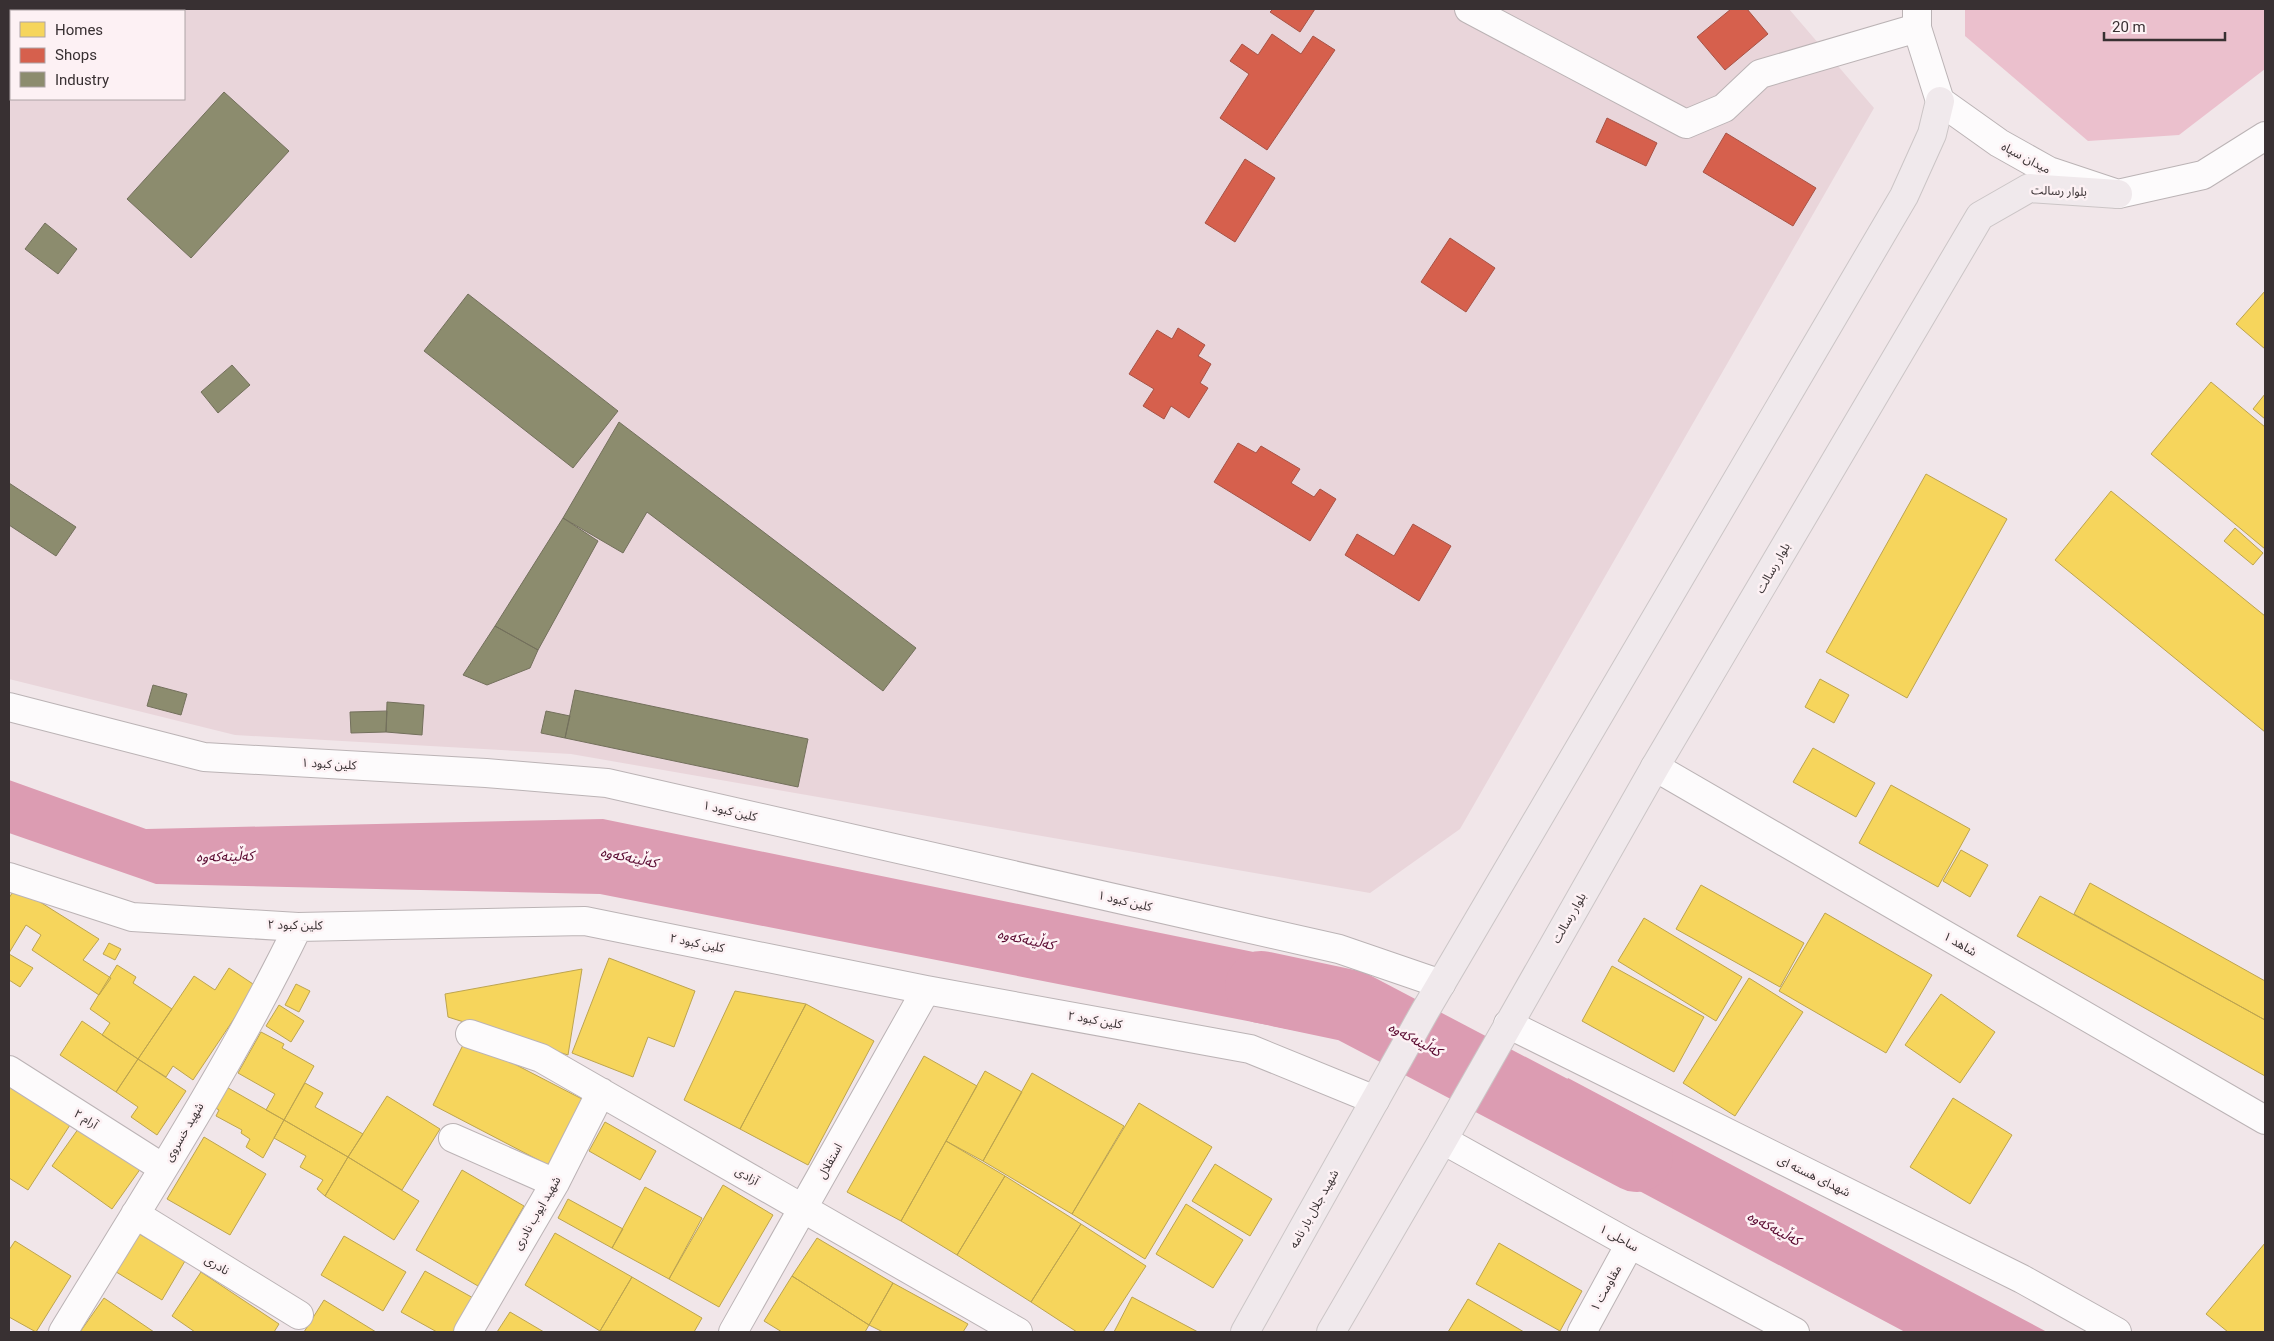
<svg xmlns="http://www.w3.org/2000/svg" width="2274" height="1341" font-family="Roboto,'Noto Sans Arabic',sans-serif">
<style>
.built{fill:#e9d5da}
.green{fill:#ebc0cd}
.water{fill:#dc9cb2}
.homes{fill:#f6d55c;stroke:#bda44f}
.shops{fill:#d6604d;stroke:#a75245}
.industry{fill:#8c8c6e;stroke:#73705c}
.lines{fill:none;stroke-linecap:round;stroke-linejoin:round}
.river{stroke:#dc9cb2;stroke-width:72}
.minor-casing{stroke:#bbb3b5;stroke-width:30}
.major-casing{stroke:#cbc5c6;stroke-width:30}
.minor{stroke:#fdfbfc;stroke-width:28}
.major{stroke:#f0e9ec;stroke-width:28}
.labels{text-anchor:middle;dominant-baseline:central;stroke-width:5;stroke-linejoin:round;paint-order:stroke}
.street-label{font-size:12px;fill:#383032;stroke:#fdf1f4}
.water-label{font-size:14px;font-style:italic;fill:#58072e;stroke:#fdf1f4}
</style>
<rect width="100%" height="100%" fill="#f1e6e9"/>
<!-- built -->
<path class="built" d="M 9,9 L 119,9 L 122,11 L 11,11 L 11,99 L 184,99 L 184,11 L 157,11 L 159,9 L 1789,9 L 1874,108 L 1460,829 L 1370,893 L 571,754 L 235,735 L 9,679 Z"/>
<!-- green -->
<path class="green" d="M 1965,9 L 2265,9 L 2265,69 L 2179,135 L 2088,141 L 1965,36 Z"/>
<!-- water -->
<path class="water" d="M 9,780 L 146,829 L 603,819 L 1346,971 L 1371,987 L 1344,1040 L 600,894 L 156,884 L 9,833 Z
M 1568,1078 L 2047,1332 L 1905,1332 L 1534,1135 Z"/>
<!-- homes -->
<path class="homes" d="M 2265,291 L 2265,349 L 2236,324 Z
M 2211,382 L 2265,427 L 2265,549 L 2151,454 Z
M 2265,394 L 2265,419 L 2253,409 Z
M 1926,474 L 2007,519 L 1907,698 L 1826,652 Z
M 2111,491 L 2265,616 L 2265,732 L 2055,560 Z
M 2235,528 L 2263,553 L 2253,565 L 2224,541 Z
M 1820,679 L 1849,695 L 1834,723 L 1805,707 Z
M 1813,748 L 1875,783 L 1856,817 L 1793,782 Z
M 1891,785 L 1970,829 L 1938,887 L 1859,843 Z
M 1961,850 L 1988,865 L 1970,897 L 1943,881 Z
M 2090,883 L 2265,981 L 2265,1020 L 2074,914 Z
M 1701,885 L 1804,943 L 1780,987 L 1676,929 Z
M 16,887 L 99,939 L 83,960 L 111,978 L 99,995 L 32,950 L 41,935 L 26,925 L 9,953 L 9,898 Z
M 2040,896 L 2265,1020 L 2265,1076 L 2017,936 Z
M 1825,913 L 1932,975 L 1886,1053 L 1779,991 Z
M 1644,918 L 1742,977 L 1716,1021 L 1618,961 Z
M 109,943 L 121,949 L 115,960 L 103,954 Z
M 9,954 L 33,968 L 20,987 L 9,980 Z
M 609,958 L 695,991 L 674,1047 L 648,1037 L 633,1077 L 572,1053 Z
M 117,965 L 136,977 L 133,983 L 172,1009 L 138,1059 L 102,1035 L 110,1023 L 90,1009 Z
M 1612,966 L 1704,1017 L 1674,1072 L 1582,1021 Z
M 229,968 L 256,986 L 193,1080 L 173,1066 L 166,1077 L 138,1059 L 194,976 L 215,990 Z
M 582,969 L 568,1055 L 448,1017 L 445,994 Z
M 1749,978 L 1803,1012 L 1735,1116 L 1683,1083 Z
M 296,984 L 310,991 L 299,1012 L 285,1005 Z
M 735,991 L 806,1004 L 740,1129 L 684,1100 Z
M 1941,994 L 1995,1032 L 1960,1083 L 1905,1045 Z
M 806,1004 L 874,1041 L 808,1165 L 740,1129 Z
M 279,1005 L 304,1021 L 291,1042 L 266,1026 Z
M 82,1021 L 138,1059 L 116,1092 L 60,1055 Z
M 261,1032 L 284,1044 L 282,1048 L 314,1066 L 284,1120 L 266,1110 L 275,1094 L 238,1073 Z
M 466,1039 L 582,1099 L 548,1165 L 433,1105 Z
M 924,1056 L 977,1086 L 901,1221 L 847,1192 Z
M 138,1059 L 186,1091 L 157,1135 L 131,1117 L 138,1107 L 116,1092 Z
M 985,1071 L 1022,1092 L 983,1161 L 946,1141 Z
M 1032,1073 L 1124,1126 L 1072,1214 L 983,1161 Z
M 305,1083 L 323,1093 L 315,1107 L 363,1134 L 348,1157 L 284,1120 Z
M 9,1084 L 70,1125 L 28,1190 L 9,1178 Z
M 223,1085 L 284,1120 L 263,1158 L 246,1147 L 250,1139 L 241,1133 L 242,1130 L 216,1116 L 219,1110 L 212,1106 Z
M 387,1096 L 440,1129 L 402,1190 L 348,1157 Z
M 1953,1098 L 2012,1135 L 1970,1204 L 1910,1167 Z
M 1139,1103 L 1212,1147 L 1145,1259 L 1072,1214 Z
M 284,1120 L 348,1157 L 325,1196 L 317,1189 L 323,1180 L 300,1167 L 306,1156 L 274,1138 Z
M 605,1122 L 656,1151 L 640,1180 L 589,1151 Z
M 81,1125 L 141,1168 L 112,1209 L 52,1166 Z
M 204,1137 L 266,1174 L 230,1235 L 167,1199 Z
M 946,1141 L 1005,1176 L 957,1255 L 901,1221 Z
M 348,1157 L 419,1201 L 394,1240 L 325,1196 Z
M 1215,1164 L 1272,1199 L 1250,1236 L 1192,1201 Z
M 462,1170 L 524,1206 L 478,1286 L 416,1250 Z
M 1005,1176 L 1081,1224 L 1031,1302 L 957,1255 Z
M 723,1185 L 773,1215 L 719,1307 L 669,1279 Z
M 645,1187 L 702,1218 L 669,1279 L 612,1248 Z
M 568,1199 L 623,1229 L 612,1248 L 558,1218 Z
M 1186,1204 L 1243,1240 L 1213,1288 L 1156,1254 Z
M 1081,1224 L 1146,1266 L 1103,1332 L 1077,1332 L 1031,1302 Z
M 136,1232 L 185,1261 L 162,1300 L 113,1270 Z
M 555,1233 L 632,1277 L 600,1331 L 525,1285 Z
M 344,1236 L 406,1272 L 383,1311 L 321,1275 Z
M 817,1238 L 893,1283 L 869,1325 L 792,1276 Z
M 15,1241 L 71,1276 L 36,1332 L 9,1317 L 9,1250 Z
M 1499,1243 L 1582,1291 L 1560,1331 L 1476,1284 Z
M 2265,1243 L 2265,1332 L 2228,1332 L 2206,1314 Z
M 425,1271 L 475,1299 L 456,1332 L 437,1332 L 401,1312 Z
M 201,1272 L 279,1324 L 274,1332 L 195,1332 L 172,1316 Z
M 792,1276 L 869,1325 L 865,1332 L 782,1332 L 764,1321 Z
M 632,1277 L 702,1318 L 694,1332 L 600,1331 Z
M 893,1283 L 968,1324 L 963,1332 L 883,1332 L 869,1325 Z
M 1132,1297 L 1198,1332 L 1114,1332 Z
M 104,1298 L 154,1332 L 80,1332 Z
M 1468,1299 L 1524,1332 L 1448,1332 Z
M 324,1300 L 376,1332 L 304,1332 Z
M 510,1312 L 544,1332 L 497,1332 Z"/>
<!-- shops -->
<path class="shops" d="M 1273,9 L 1315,9 L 1300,32 L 1270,12 Z
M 1731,9 L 1747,9 L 1768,34 L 1725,70 L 1697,37 Z
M 1272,34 L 1301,54 L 1313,36 L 1335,50 L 1267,150 L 1220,118 L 1249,74 L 1230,61 L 1242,44 L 1258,55 Z
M 1607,118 L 1657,143 L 1646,166 L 1596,142 Z
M 1726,133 L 1816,188 L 1793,226 L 1703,172 Z
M 1245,159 L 1275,178 L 1235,242 L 1205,223 Z
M 1450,238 L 1495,268 L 1466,312 L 1421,282 Z
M 1178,328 L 1205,345 L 1198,356 L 1211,364 L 1200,383 L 1208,388 L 1189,418 L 1171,406 L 1164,419 L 1143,406 L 1154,389 L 1129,374 L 1157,330 L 1172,339 Z
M 1238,443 L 1256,453 L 1261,446 L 1300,469 L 1291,483 L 1314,497 L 1320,489 L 1336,499 L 1310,541 L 1214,482 Z
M 1413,524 L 1451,546 L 1419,601 L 1345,555 L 1357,534 L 1394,556 Z"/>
<!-- industry -->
<path class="industry" d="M 224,92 L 289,151 L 191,258 L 127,199 Z
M 45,223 L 77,249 L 58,274 L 25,249 Z
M 468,294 L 618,411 L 573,468 L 424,351 Z
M 232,365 L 250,385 L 218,413 L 201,392 Z
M 619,422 L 916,648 L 883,691 L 647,512 L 623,553 L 563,518 Z
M 9,483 L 76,527 L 56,556 L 9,525 Z
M 563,518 L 598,541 L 538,650 L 495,626 Z
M 495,626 L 538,650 L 530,668 L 487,685 L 463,675 Z
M 153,685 L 187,694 L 181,715 L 147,706 Z
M 575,690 L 808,739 L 798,787 L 565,738 Z
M 387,702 L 424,705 L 422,735 L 386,732 Z
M 387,711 L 386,732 L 351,733 L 350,712 Z
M 546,711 L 570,716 L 565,738 L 541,733 Z"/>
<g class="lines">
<!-- river -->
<path class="river" d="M 1261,987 L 1351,1006 L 1637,1156"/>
<defs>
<path id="minor" d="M 1469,9 L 1686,124 L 1724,108 L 1760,74 L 1917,28
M 1917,9 L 1917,28 L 1940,101 L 1999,143 L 2049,171 L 2118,194 L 2203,175 L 2265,136
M 9,707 L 204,757 L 486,773 L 607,783 L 1339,949 L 1441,984
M 1655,767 L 2265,1120
M 9,877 L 132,917 L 298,927 L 585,921 L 926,990 L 1250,1049 L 1375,1100
M 1508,1024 L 2022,1279 L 2117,1332
M 470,1034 L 541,1058 L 1018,1332
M 9,1070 L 163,1168
M 453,1138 L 555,1183
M 1443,1140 L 1630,1244 L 1795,1332
M 135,1214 L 299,1315
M 63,1332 C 144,1199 230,1067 298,927
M 468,1332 L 555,1183 L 601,1092
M 733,1332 L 926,990
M 1582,1332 L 1630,1244"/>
<path id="major" d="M 1245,1332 L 1425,1011 L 1904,196 L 1932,134 L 1940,101
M 1331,1332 L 1443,1140 L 1655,767 L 1980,216 L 2029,188 L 2118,194"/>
</defs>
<!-- minor casing -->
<use href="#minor" class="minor-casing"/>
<!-- major casing -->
<use href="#major" class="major-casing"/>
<!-- minor -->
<use href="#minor" class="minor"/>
<!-- major -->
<use href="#major" class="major"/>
</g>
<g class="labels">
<!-- street labels -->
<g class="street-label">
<text transform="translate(2026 158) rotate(28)">میدان سپاه</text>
<text transform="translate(2059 191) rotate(2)">بلوار رسالت</text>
<text transform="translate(1773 568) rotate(-60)">بلوار رسالت</text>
<text transform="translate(329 764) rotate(3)">کلین کبود ۱</text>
<text transform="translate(730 811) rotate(13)">کلین کبود ۱</text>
<text transform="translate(1125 901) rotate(13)">کلین کبود ۱</text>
<text transform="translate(1569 918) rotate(-60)">بلوار رسالت</text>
<text transform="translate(295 925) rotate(1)">کلین کبود ۲</text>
<text transform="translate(697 943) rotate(11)">کلین کبود ۲</text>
<text transform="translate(1960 944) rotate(30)">شاهد ۱</text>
<text transform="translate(1095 1020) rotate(10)">کلین کبود ۲</text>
<text transform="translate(86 1119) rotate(32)">آرام ۲</text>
<text transform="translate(184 1132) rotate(-60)">شهید خسروی</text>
<text transform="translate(830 1161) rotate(-61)">استقلال</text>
<text transform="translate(747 1176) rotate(30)">آزادی</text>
<text transform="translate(1814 1176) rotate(26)">شهدای هسته ای</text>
<text transform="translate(1314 1209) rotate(-61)">شهید جلال بار نامه</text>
<text transform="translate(537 1213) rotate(-60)">شهید ایوب نادری</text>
<text transform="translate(1619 1238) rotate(29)">ساحلی ۱</text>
<text transform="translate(217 1265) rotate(31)">نادری</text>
<text transform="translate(1606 1288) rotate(-61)">مقاومت ۱</text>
</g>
<!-- water labels -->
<g class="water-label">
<text transform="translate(225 856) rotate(-1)">کەڵینەکەوە</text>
<text transform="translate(629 857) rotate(12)">کەڵینەکەوە</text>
<text transform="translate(1026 939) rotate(12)">کەڵینەکەوە</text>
<text transform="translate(1415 1039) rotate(28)">کەڵینەکەوە</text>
<text transform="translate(1774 1228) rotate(28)">کەڵینەکەوە</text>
</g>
</g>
<!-- border -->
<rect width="2274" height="1341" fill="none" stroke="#383032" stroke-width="20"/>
<!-- legend -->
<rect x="10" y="10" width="175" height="90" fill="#fdf1f4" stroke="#aea4a6"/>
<rect x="20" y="22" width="25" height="15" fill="#f6d55c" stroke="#aea4a6"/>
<text x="55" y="35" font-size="15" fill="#383032">Homes</text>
<rect x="20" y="48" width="25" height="15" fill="#d6604d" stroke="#aea4a6"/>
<text x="55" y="60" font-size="15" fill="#383032">Shops</text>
<rect x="20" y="72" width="25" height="15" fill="#8c8c6e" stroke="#aea4a6"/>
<text x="55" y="85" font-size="15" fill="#383032">Industry</text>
<!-- scale -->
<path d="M2104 32v8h121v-8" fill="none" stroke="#383032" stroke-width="2.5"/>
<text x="2112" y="32" font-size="15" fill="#383032" stroke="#fdf1f4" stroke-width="4" paint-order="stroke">20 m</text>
</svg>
